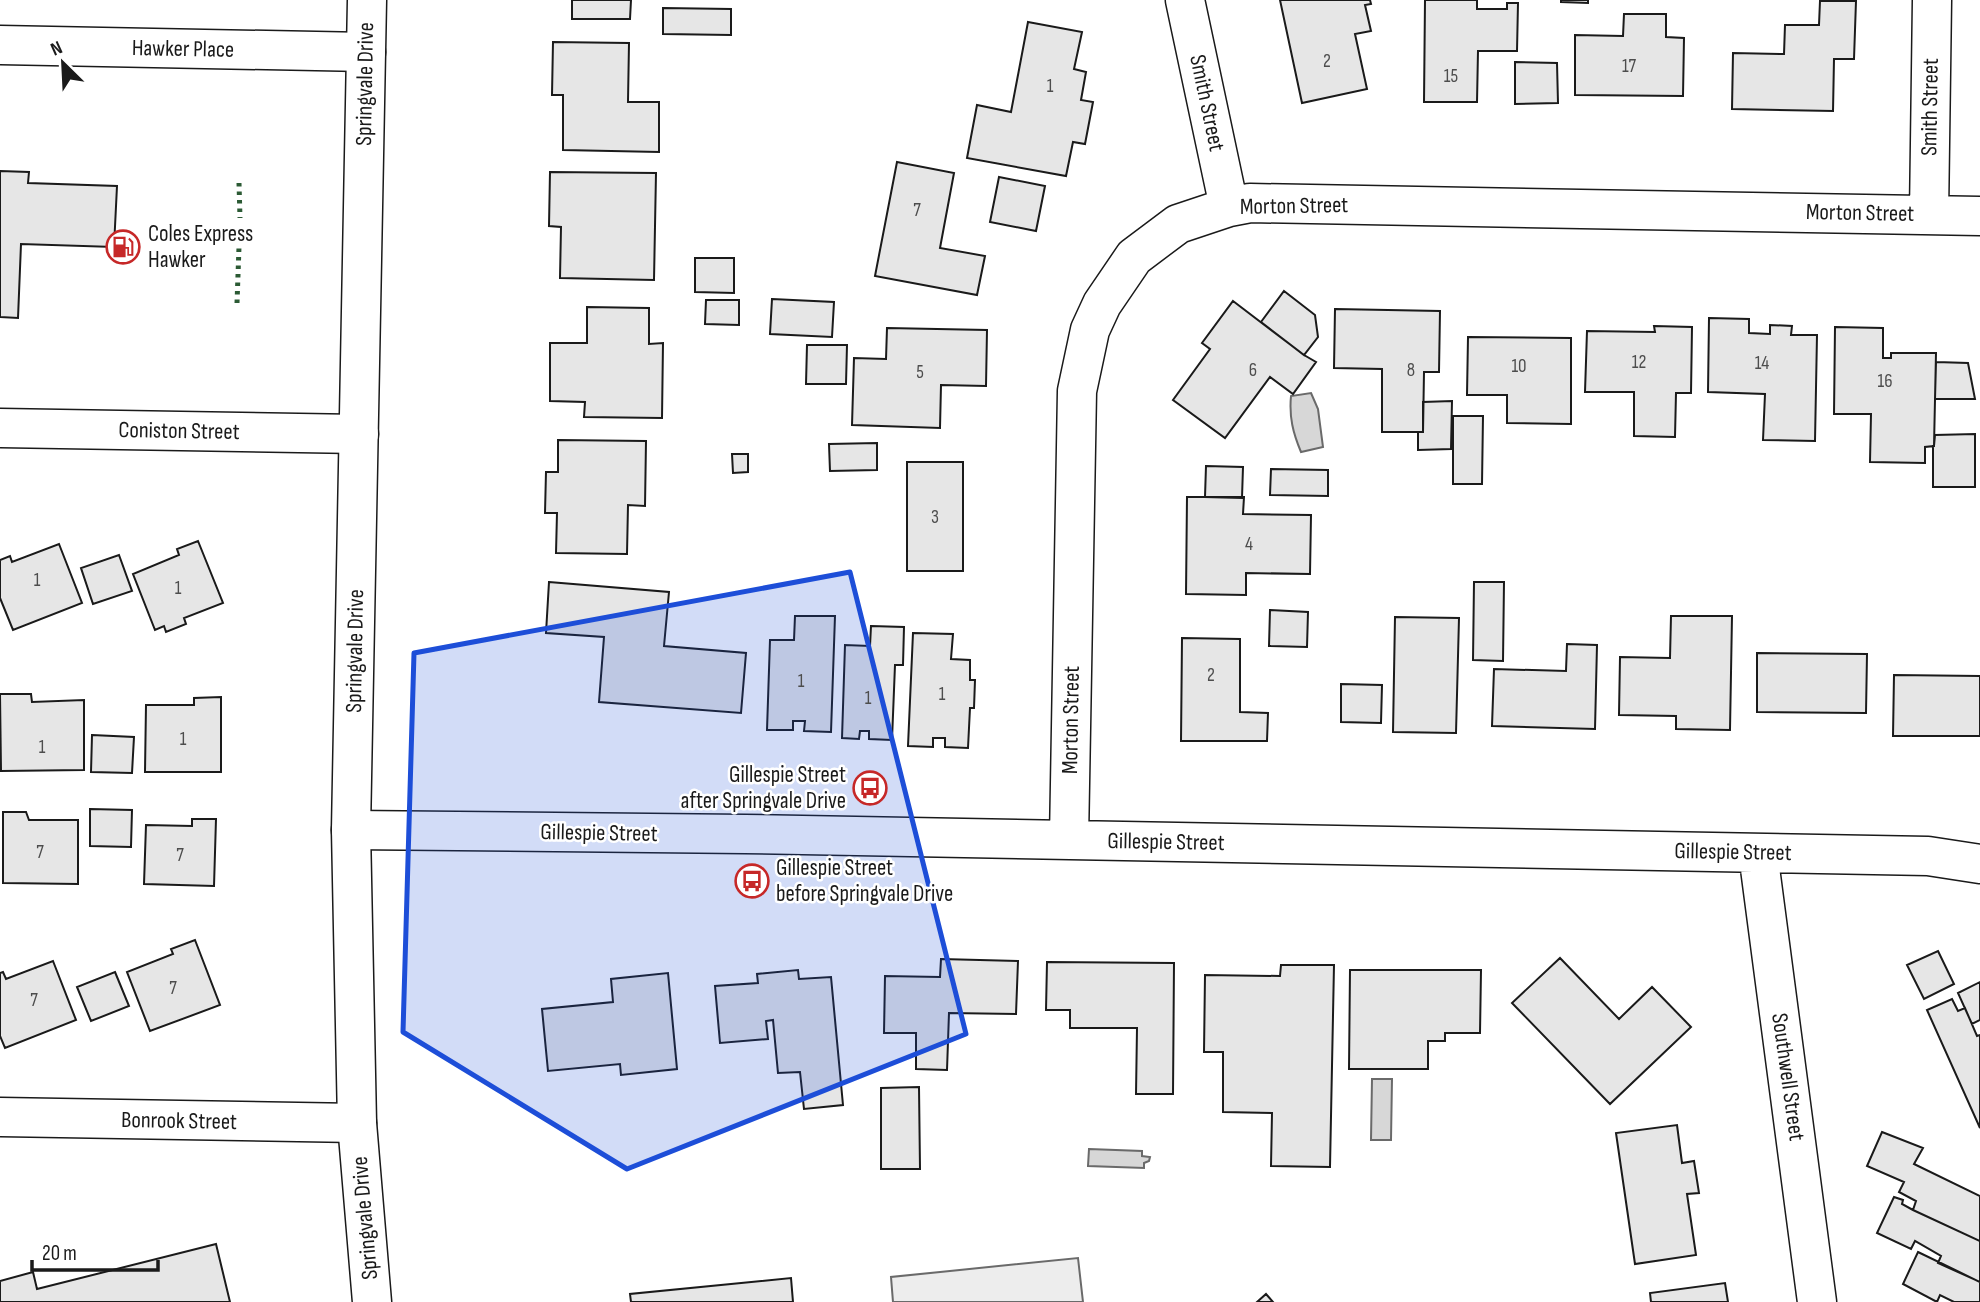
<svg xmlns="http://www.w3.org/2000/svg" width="1980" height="1302" font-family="'Sofia Sans Condensed',sans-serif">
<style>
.built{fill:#ededed;stroke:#6a6a6a;stroke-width:2}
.water{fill:#d7d7d7;stroke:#6a6a6a;stroke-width:2}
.building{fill:#e6e6e6;stroke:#1a1a1a;stroke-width:2}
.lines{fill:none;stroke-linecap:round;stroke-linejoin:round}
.minor-casing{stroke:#1a1a1a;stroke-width:41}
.secondary-casing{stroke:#1a1a1a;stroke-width:41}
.minor{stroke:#fff;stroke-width:38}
.secondary{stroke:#fff;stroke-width:38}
.hedge{stroke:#2b5a34;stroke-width:5;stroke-dasharray:3.5 5;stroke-linecap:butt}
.marked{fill:#1d4ed8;fill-opacity:0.2;stroke:#1d4ed8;stroke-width:5;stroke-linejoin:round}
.labels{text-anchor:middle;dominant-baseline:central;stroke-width:5;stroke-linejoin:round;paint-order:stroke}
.number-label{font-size:19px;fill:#4d4d4d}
.street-label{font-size:23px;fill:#1a1a1a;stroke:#fff}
.poi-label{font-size:23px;fill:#1a1a1a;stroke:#fff;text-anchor:start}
</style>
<rect width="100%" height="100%" fill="#fff"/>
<!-- built -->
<path class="built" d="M 1078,1258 L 1083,1302 L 893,1302 L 891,1277 Z"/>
<!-- water -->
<path class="water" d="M 1311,393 L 1318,409 L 1323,447 L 1301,452 C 1293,433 1289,417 1291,396 Z
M 1372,1079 L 1392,1079 L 1391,1140 L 1371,1140 Z
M 1089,1149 L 1142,1151 L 1142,1156 L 1150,1157 L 1149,1161 L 1144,1163 L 1144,1168 L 1088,1166 Z"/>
<!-- building -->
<path class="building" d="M 572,0 L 631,0 L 630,19 L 572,19 Z
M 1280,0 L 1370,0 L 1371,4 L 1365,5 L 1371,31 L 1355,34 L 1367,89 L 1302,103 Z
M 1425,0 L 1477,0 L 1477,9 L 1507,9 L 1507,3 L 1518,3 L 1517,51 L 1478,51 L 1477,102 L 1424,102 Z
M 1561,0 L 1588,0 L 1588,3 L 1561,2 Z
M 1820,1 L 1856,1 L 1854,59 L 1834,59 L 1833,111 L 1732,109 L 1733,53 L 1784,54 L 1785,25 L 1819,25 Z
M 663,8 L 731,9 L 731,35 L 663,34 Z
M 1624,14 L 1666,14 L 1666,37 L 1684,38 L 1683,96 L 1575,95 L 1575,35 L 1623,36 Z
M 1028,22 L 1082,32 L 1074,69 L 1086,72 L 1081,100 L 1093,102 L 1085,144 L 1073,142 L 1066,176 L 967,158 L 977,105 L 1011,112 Z
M 553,42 L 629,43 L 628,102 L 659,102 L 659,152 L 563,150 L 563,95 L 552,95 Z
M 1515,62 L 1557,63 L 1558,103 L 1515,104 Z
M 897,162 L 954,173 L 940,248 L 985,256 L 977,295 L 875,276 Z
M 0,171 L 29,172 L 28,183 L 117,186 L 114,247 L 21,244 L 18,318 L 0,317 Z
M 550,172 L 656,173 L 654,280 L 560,278 L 561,227 L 549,226 Z
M 999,177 L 1045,186 L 1036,231 L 990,222 Z
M 695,258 L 734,258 L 734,293 L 695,292 Z
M 1284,291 L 1315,315 L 1318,337 L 1304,355 L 1261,322 Z
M 772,299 L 834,302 L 832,337 L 770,334 Z
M 706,300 L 739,300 L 739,325 L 705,324 Z
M 1233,301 L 1304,355 L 1316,362 L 1293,394 L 1270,377 L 1225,438 L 1173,400 L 1210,349 L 1202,343 Z
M 587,307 L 649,308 L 649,344 L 663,343 L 662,418 L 584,417 L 585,402 L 550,401 L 550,343 L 587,343 Z
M 1335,309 L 1440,311 L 1439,372 L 1424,372 L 1423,432 L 1382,432 L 1382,369 L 1334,368 Z
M 1709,318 L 1749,319 L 1749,333 L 1770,334 L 1770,325 L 1792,326 L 1791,335 L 1817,335 L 1815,441 L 1763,440 L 1765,394 L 1708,392 Z
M 1654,326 L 1692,327 L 1691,393 L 1676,393 L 1675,437 L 1634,436 L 1634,392 L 1585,392 L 1587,331 L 1655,332 Z
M 1835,327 L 1883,328 L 1883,358 L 1891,358 L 1891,353 L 1936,353 L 1934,446 L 1925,447 L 1925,463 L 1870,462 L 1871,414 L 1834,414 Z
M 887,328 L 987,330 L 986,386 L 941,385 L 940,428 L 852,425 L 854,358 L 886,359 Z
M 1468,337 L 1571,338 L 1571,424 L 1507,423 L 1507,395 L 1467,395 Z
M 807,345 L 847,345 L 846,384 L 806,384 Z
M 1936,362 L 1968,363 L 1975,399 L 1935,399 Z
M 1452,401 L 1451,449 L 1418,450 L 1418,432 L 1423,432 L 1423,402 Z
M 1453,416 L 1483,416 L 1482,484 L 1453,484 Z
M 1975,434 L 1975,487 L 1933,487 L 1933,446 L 1934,446 L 1935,435 Z
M 558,440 L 646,441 L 645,506 L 628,505 L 627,554 L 556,553 L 557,513 L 545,513 L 546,472 L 558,472 Z
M 877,443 L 877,470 L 830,471 L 829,444 Z
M 732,454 L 748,454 L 748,472 L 733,473 Z
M 907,462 L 963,462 L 963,571 L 907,571 Z
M 1206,466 L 1243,467 L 1242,498 L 1205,497 Z
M 1271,469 L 1328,470 L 1328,496 L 1270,495 Z
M 1187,497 L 1244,497 L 1243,514 L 1311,515 L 1310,574 L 1246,573 L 1246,595 L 1186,594 Z
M 198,541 L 223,603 L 184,618 L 186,624 L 166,632 L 164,626 L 155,630 L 133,574 L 179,555 L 177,549 Z
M 59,544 L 82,603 L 13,630 L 0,598 L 0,560 L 10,556 L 12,562 Z
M 119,555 L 132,591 L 93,604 L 81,568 Z
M 549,582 L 669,592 L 664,646 L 746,653 L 741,713 L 599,702 L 604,637 L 546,633 Z
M 1474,582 L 1504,582 L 1503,661 L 1473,660 Z
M 1270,610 L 1308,612 L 1307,647 L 1269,646 Z
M 795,616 L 835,616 L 831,732 L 804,731 L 805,721 L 793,721 L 793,730 L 767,730 L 770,640 L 794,640 Z
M 1671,616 L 1732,616 L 1730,730 L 1676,729 L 1676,716 L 1619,715 L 1620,657 L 1670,658 Z
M 1395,617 L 1459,618 L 1456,733 L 1393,732 Z
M 871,626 L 904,627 L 903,665 L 895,665 L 892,740 L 869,739 L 869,731 L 860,731 L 859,739 L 842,738 L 845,645 L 870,646 Z
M 913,633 L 953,634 L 951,659 L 970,660 L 970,680 L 975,680 L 974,708 L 970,708 L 968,748 L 945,747 L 945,738 L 933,738 L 933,747 L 908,746 Z
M 1182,638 L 1240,639 L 1240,712 L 1268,713 L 1267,741 L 1181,741 Z
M 1567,644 L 1597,645 L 1595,729 L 1492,726 L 1494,669 L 1566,671 Z
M 1757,653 L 1867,654 L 1866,713 L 1757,712 Z
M 1894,675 L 1980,676 L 1980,736 L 1893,736 Z
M 1341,684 L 1382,685 L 1381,723 L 1341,722 Z
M 0,694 L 31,694 L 32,702 L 84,700 L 84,770 L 1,771 Z
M 221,697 L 221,772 L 145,772 L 146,705 L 194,705 L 194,698 Z
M 92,735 L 134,737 L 132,773 L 91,772 Z
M 90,809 L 132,810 L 131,847 L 90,846 Z
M 3,812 L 26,812 L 29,820 L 78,820 L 78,884 L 3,883 Z
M 192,819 L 216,819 L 214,886 L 144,884 L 146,825 L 192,826 Z
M 195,940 L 220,1005 L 150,1031 L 127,972 L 173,954 L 171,949 Z
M 1938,951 L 1954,984 L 1924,999 L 1907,965 Z
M 1560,958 L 1619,1019 L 1652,987 L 1691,1027 L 1610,1104 L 1512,1003 Z
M 941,959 L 1018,961 L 1016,1014 L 949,1013 L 947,1070 L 916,1069 L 916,1033 L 884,1033 L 885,976 L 940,977 Z
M 53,961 L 76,1020 L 5,1048 L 0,1036 L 0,973 L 3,972 L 6,979 Z
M 1047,962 L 1174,963 L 1173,1094 L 1136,1094 L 1137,1028 L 1070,1028 L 1070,1010 L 1046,1010 Z
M 1281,965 L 1334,965 L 1330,1167 L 1271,1166 L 1272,1113 L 1223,1112 L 1223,1052 L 1204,1052 L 1205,975 L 1280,976 Z
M 798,970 L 799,979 L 831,977 L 843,1105 L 804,1109 L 800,1072 L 778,1073 L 773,1020 L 766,1021 L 768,1039 L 720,1043 L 715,986 L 758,983 L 757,974 Z
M 1350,970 L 1481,970 L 1480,1033 L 1445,1033 L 1445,1041 L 1428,1041 L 1428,1069 L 1349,1069 Z
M 115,972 L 129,1006 L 91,1021 L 77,987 Z
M 668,973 L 677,1069 L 621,1075 L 620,1064 L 548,1071 L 542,1009 L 613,1002 L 611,979 Z
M 1980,982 L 1980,1020 L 1972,1024 L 1958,993 Z
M 1952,999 L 1958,1011 L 1965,1008 L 1977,1036 L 1980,1035 L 1980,1128 L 1927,1010 Z
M 919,1087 L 920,1169 L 881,1169 L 881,1088 Z
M 1677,1125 L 1682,1163 L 1694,1161 L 1699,1193 L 1687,1194 L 1696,1255 L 1635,1264 L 1616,1133 Z
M 1882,1132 L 1923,1148 L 1914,1164 L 1980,1196 L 1980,1241 L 1913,1210 L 1916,1201 L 1899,1192 L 1904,1182 L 1867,1166 Z
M 1894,1197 L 1903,1200 L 1902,1204 L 1913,1210 L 1980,1241 L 1980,1282 L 1938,1263 L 1941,1256 L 1915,1241 L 1911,1249 L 1877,1233 Z
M 216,1244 L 230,1302 L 0,1302 L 0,1281 L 33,1272 L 37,1289 Z
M 1918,1252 L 1980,1282 L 1980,1302 L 1954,1302 L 1940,1295 L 1937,1302 L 1903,1284 Z
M 791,1278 L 793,1302 L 631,1302 L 630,1294 Z
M 1725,1283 L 1728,1302 L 1651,1302 L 1650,1293 Z
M 1266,1294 L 1273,1302 L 1257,1302 Z"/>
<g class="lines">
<defs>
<path id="minor" d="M 1185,0 L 1229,207
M 0,45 L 366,52
M 1929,215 L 1932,0
M 0,428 L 359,434
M 351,830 L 745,834 L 1928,856 L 1980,864
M 1069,840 L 1077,391 L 1090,330 L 1102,304 L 1134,257 L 1178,224 L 1229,207 L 1250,203 L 1980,216
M 1758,853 L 1817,1302
M 0,1117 L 357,1123"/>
<path id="secondary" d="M 367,0 L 351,830 L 357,1123 L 372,1302"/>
</defs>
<!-- minor casing -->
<use href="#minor" class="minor-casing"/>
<!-- secondary casing -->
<use href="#secondary" class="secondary-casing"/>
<!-- minor -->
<use href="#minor" class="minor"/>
<!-- secondary -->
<use href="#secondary" class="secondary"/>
<!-- hedge -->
<path class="hedge" d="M 239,183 L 240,218
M 237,303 L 239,247"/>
</g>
<!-- marked area -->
<path class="marked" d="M 850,572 L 966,1034 L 627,1169 L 403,1032 L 414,653 Z"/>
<!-- icons -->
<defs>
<symbol id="fuel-ring" viewBox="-11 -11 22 22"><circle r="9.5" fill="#fff" stroke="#c62828" stroke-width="1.5"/><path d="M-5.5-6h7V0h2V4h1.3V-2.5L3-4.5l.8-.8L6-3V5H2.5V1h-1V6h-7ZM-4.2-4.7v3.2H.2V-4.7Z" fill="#c62828"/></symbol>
<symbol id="bus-ring" viewBox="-11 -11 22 22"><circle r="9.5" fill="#fff" stroke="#c62828" stroke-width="1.5"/><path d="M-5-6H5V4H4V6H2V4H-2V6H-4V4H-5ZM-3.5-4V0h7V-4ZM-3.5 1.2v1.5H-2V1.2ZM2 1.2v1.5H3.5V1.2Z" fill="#c62828"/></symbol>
</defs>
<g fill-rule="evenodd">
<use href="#fuel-ring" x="104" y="228" width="38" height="38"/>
<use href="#bus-ring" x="851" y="769" width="38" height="38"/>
<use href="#bus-ring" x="733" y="862" width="38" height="38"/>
</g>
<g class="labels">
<!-- number labels -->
<g class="number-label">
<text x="1327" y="61">2</text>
<text x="1629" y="66">17</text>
<text x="1451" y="76">15</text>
<text x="1050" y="86">1</text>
<text x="917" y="210">7</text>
<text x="1639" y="362">12</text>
<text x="1762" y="363">14</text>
<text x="1519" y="366">10</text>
<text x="1253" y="370">6</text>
<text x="1411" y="370">8</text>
<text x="920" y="372">5</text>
<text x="1885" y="381">16</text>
<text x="935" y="517">3</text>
<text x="1249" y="544">4</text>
<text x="37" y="580">1</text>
<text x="178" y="588">1</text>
<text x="1211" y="675">2</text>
<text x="801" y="681">1</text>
<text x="942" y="694">1</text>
<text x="868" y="698">1</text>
<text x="183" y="739">1</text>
<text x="42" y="747">1</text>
<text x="40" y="852">7</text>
<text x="180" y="855">7</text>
<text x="173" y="988">7</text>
<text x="34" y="1000">7</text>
</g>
<!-- street labels -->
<g class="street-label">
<text transform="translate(183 49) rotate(1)">Hawker Place</text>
<text transform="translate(365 84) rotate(-89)">Springvale Drive</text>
<text transform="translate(1207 103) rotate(78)">Smith Street</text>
<text transform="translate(1930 107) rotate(-89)">Smith Street</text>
<text transform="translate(1294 206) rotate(-1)">Morton Street</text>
<text transform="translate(1860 213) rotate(1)">Morton Street</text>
<text transform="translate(179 431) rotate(1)">Coniston Street</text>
<text transform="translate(355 651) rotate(-89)">Springvale Drive</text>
<text transform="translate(1071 720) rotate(-89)">Morton Street</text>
<text transform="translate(599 833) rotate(1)">Gillespie Street</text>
<text transform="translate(1166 842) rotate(1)">Gillespie Street</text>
<text transform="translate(1733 852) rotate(1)">Gillespie Street</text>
<text transform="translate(1788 1077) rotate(82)">Southwell Street</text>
<text transform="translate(179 1121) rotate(1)">Bonrook Street</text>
<text transform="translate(365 1218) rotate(-95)">Springvale Drive</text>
</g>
<!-- poi labels -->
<g class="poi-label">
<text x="148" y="234">Coles Express<tspan x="148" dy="26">Hawker</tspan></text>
<text x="846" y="775" text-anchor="end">Gillespie Street<tspan x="846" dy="26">after Springvale Drive</tspan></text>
<text x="776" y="868">Gillespie Street<tspan x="776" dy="26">before Springvale Drive</tspan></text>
</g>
</g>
<!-- north arrow -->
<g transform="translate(63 63) rotate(336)" stroke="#ffffff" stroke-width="5" paint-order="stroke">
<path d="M0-5L12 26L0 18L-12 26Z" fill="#1a1a1a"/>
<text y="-10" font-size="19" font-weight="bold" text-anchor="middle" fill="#1a1a1a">N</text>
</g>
<!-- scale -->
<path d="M32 1260v10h126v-10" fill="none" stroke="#1a1a1a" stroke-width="3.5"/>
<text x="42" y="1260" font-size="21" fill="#1a1a1a" stroke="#ffffff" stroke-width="5" paint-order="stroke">20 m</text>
</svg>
